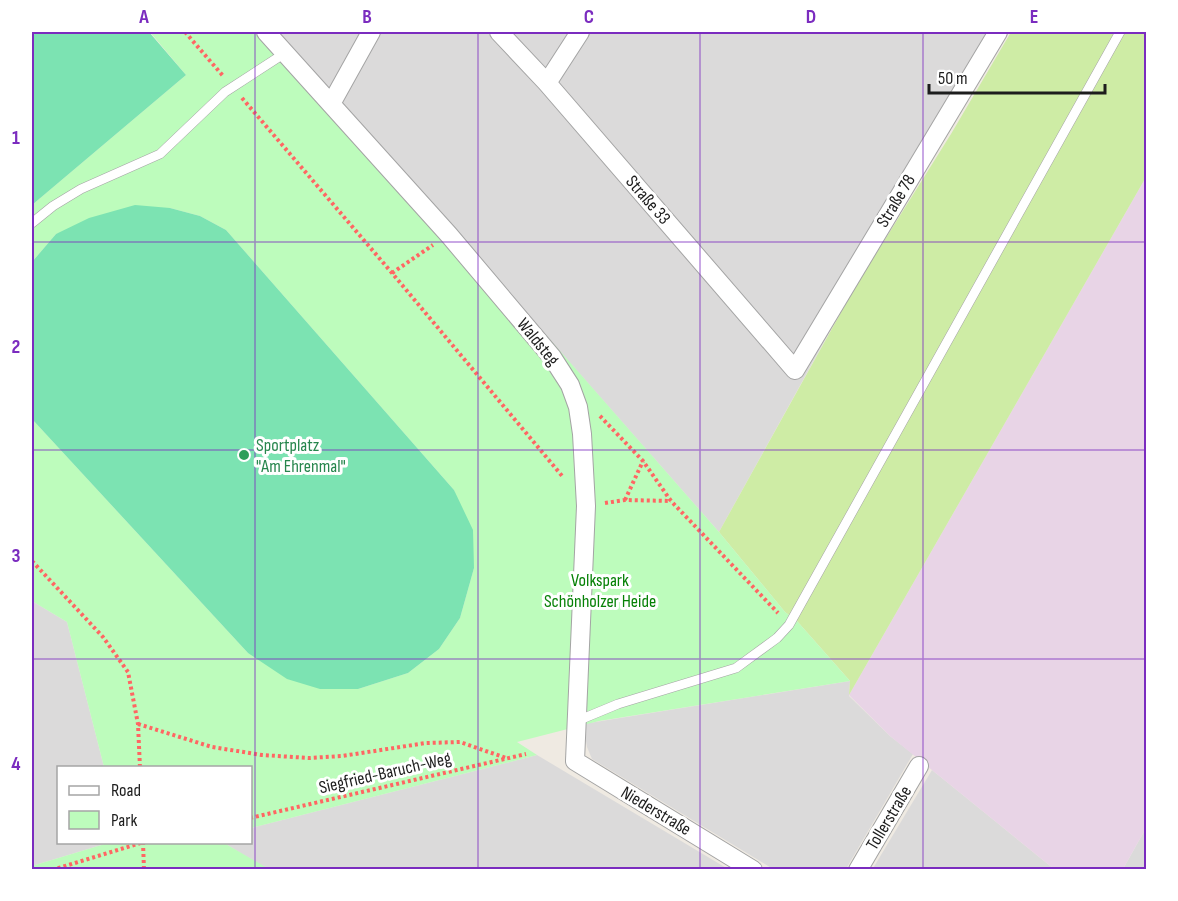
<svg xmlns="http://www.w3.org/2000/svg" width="1178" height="901" font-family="'Sofia Sans Condensed',sans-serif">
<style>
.residential{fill:#dbdada}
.industrial{fill:#e8d4e6}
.grass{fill:#ceeca5}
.park{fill:#bdfcbc}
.pitch{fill:#7ce3b2}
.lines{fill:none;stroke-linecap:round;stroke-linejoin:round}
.service-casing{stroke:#a4a4a4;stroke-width:10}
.minor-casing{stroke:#a4a4a4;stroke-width:20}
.path{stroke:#ff6663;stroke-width:4;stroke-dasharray:3 3;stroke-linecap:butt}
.service{stroke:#fff;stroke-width:9}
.minor{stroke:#fff;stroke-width:18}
.grid{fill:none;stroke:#7b2cbf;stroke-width:1.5;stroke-opacity:0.55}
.leisure-dot{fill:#2e9e5b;stroke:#fff;stroke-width:2}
.labels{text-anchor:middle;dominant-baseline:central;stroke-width:6;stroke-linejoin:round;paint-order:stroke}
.street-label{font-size:18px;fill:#1d1d1d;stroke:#fff}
.leisure-label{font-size:18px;fill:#27864d;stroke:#fff;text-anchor:start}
.park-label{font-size:18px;fill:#068106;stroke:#fff}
.neatline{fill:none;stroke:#7b2cbf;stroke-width:2}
.grid-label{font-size:20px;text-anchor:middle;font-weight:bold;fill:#7b2cbf}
</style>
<rect width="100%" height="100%" fill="#efeae2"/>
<!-- residential -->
<path class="residential" d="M 279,32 L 1008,32 L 854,288 L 719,532 Z
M 32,601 L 67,622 L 104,767 L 58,768 L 58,842 L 108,843 L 32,866 Z
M 850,681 L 849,696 L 890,736 L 913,754 L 846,869 L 773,869 L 592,759 L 587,747 L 583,724 Z
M 537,755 L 728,869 L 269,870 L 224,843 L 250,842 L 251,828 Z
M 932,770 L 1054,869 L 872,870 Z
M 1146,828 L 1146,869 L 1123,869 Z"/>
<!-- industrial -->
<path class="industrial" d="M 1146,177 L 1146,828 L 1123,869 L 1054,869 L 890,736 L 849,695 Z"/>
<!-- grass -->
<path class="grass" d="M 1011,32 L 1146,32 L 1146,177 L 849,695 L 850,681 L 797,621 L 785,612 L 719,532 L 854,289 L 951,134 Z"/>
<!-- park -->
<path class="park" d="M 150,32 L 257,32 L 498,304 L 546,335 L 719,532 L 785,612 L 797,621 L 850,681 L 599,721 L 517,742 L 537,755 L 251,828 L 250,768 L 104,767 L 67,622 L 32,601 L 32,419 L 248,653 L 358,689 L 408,673 L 439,649 L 460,618 L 474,568 L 454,490 L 226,230 L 200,216 L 170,208 L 56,234 L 32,262 L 32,205 L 186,75 Z
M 224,843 L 269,869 L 32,869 L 32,866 L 108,843 Z"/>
<!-- pitch -->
<path class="pitch" d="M 37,32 L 149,32 L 186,75 L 32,205 L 32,36 Z
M 135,205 L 170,208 L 200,216 L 226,230 L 454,490 L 473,530 L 474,568 L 460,618 L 439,649 L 408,673 L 358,689 L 320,689 L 287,679 L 248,653 L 32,419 L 32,262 L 56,234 L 89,218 Z"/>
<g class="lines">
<defs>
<path id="service" d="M 32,223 L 53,206 L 81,189 L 160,154 L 225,92 L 285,53
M 577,721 L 618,704 L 736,668 L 777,638 L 789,625 L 1120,32"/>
<path id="minor" d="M 266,32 L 449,235 L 552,357 L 570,385 L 578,407 L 582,434 L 586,506 L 575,761 L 753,870
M 499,32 L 547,83 L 795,370 L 998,32
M 547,83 L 580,32
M 331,104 L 371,32
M 858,870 L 919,766"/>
</defs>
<!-- service casing -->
<use href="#service" class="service-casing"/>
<!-- minor casing -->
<use href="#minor" class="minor-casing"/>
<!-- path -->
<path class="path" d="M 185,32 L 224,77
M 242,98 L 392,273 L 563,477
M 392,273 L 433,245
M 600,416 L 643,461 L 671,501 L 778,613
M 625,500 L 643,461
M 605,503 L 625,500 L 671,501
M 32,561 L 103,637 L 128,672 L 138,724 L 140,768
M 138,724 L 212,747 L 262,755 L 309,758 L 342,756 L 426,743 L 460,742 L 506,758
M 250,818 L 526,754
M 143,842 L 144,870
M 52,870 L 144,842"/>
<!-- service -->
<use href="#service" class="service"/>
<!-- minor -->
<use href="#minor" class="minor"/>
</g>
<!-- grid -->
<path class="grid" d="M 255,32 L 255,870M 478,32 L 478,870M 700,32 L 700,870M 923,32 L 923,870M 32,242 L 1146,242M 32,450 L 1146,450M 32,659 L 1146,659"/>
<!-- markers -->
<circle class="leisure-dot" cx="244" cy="455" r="6"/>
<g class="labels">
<!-- street labels -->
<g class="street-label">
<text transform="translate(648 200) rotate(49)">Straße 33</text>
<text transform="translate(896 201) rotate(-59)">Straße 78</text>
<text transform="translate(538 342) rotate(51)">Waldsteg</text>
<text transform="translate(385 773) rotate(-13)">Siegfried-Baruch-Weg</text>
<text transform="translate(656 811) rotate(31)">Niederstraße</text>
<text transform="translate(889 818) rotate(-59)">Tollerstraße</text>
</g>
<!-- leisure labels -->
<g class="leisure-label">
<text x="256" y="445">Sportplatz<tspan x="256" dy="21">"Am Ehrenmal"</tspan></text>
</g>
<!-- park labels -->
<g class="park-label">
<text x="600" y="580">Volkspark<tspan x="600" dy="21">Schönholzer Heide</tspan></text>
</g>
</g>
<!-- border -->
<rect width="1178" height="901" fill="none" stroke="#ffffff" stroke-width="66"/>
<!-- legend -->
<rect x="57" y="766" width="195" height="78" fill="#ffffff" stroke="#a5a5a5" stroke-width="1.5"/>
<rect x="69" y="786" width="30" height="9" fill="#ffffff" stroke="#a5a5a5" stroke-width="1.5"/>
<text x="111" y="796" font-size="18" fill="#1d1d1d">Road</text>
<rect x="69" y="811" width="30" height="18" fill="#bdfcbc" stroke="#a5a5a5" stroke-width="1.5"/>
<text x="111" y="826" font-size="18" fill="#1d1d1d">Park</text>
<!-- scale -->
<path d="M929 84v9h176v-9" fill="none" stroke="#1d1d1d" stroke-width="3"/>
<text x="938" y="84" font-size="18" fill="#1d1d1d" stroke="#ffffff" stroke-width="4.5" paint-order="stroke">50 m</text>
<rect x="33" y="33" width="1112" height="835" class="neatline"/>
<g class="grid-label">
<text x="144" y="23">A</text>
<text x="367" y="23">B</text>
<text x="589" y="23">C</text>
<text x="811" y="23">D</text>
<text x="1034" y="23">E</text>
<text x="16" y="144">1</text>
<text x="16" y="353">2</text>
<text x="16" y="562">3</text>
<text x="16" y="770">4</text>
</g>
</svg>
